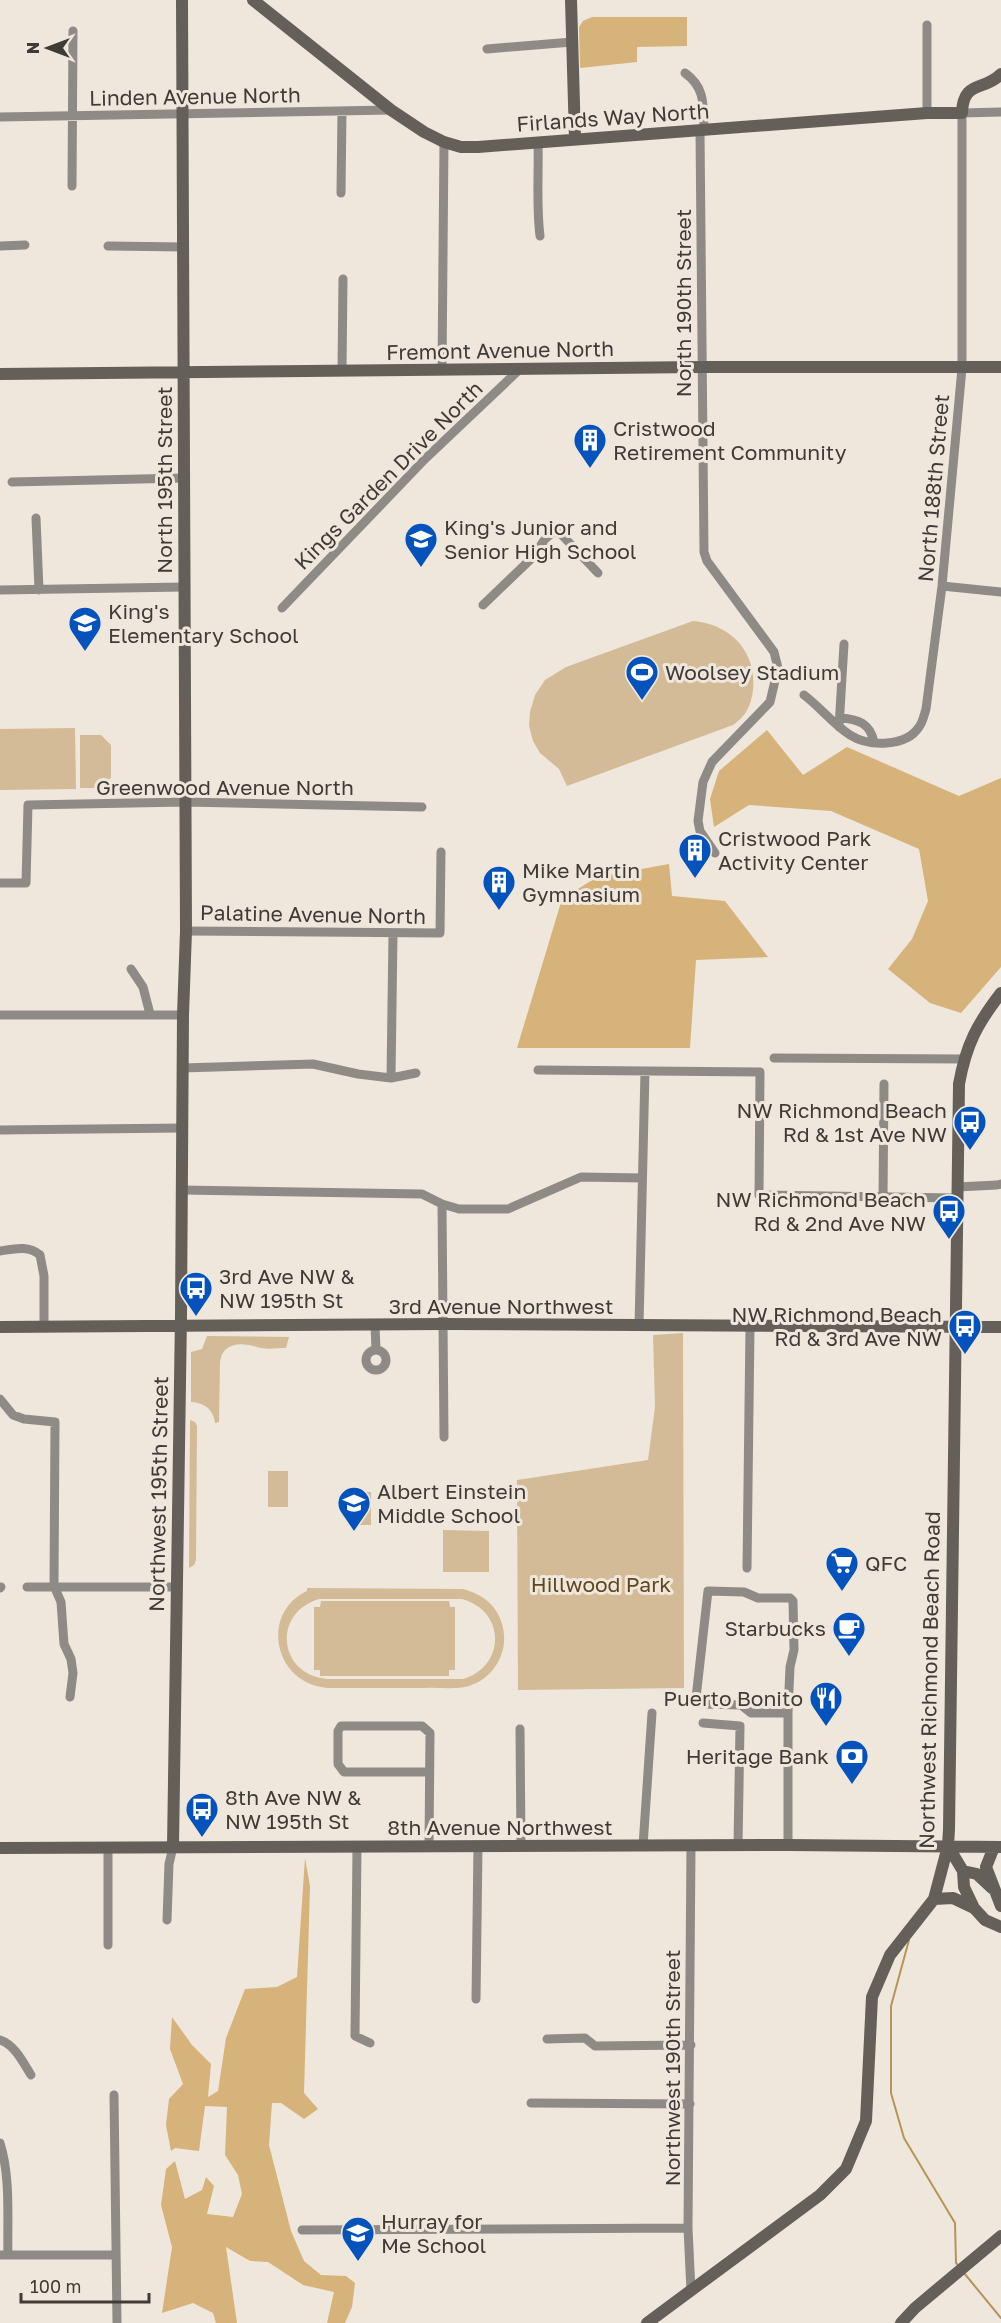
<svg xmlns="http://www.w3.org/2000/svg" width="1001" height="2323" font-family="'Golos Text',sans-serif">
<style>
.green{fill:#d2bb96;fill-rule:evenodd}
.forest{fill:#d6b37a}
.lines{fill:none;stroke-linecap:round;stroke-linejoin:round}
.stream{stroke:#b5945c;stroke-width:2}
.street{stroke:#8e8b86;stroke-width:9}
.secondary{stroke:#646059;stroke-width:12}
.labels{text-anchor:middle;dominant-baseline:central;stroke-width:6;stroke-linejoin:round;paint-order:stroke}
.street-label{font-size:21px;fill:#3f3c38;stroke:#efe7db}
.poi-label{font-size:21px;fill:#3f3c38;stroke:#efe7db;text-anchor:start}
.park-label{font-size:21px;fill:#60481c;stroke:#efe7db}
</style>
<rect width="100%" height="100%" fill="#efe7db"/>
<!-- green -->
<path class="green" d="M 693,621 C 730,624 757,651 753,690 C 751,706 746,716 733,725 L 567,786 L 559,769 L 540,753 L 533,741 L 529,726 L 530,712 L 535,695 L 545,680 L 566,667 Z
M 75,728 L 76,789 L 0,790 L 0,729 Z
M 80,735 L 101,735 L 111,745 L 111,777 L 105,788 L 80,788 Z
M 683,1333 L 684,1688 L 518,1690 L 517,1480 L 648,1460 L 655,1407 L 653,1335 Z
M 207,1336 L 289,1337 L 286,1348 C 278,1348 265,1350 257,1347 C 242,1342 222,1342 220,1363 L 219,1422 L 215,1423 C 213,1409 205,1403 191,1402 L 191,1352 L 202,1349 Z
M 190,1420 L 195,1422 L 197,1426 L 196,1560 L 194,1565 L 189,1568 Z
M 268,1471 L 288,1471 L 288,1507 L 268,1507 Z
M 347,1492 L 371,1492 L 371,1525 L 347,1525 Z
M 443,1530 L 489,1531 L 489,1572 L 443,1572 Z
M 307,1588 L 463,1589 C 482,1594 497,1605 502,1624 C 510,1650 495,1678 469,1686 C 456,1690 438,1687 424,1688 C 392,1688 360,1688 328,1688 C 273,1684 260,1613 307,1591 ZM 319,1599 L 462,1599 C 506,1611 506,1666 463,1679 L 327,1679 C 278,1675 272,1613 319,1599 Z
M 321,1601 L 449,1601 L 450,1607 L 455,1607 L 455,1670 L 449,1670 L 449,1676 L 320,1676 L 320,1670 L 314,1670 L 314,1607 L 320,1607 Z"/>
<!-- forest -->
<path class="forest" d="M 592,17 L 687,17 L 687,46 L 637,47 L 637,62 L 580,68 L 579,27 L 583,21 Z
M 767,730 L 803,775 L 847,747 L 959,796 L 1001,778 L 1001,967 L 961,1013 L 930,1003 L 888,969 L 912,939 L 928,901 L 919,849 L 831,811 L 749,805 L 714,827 L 710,799 L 719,771 Z
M 669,864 L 672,896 L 725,901 L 768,957 L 696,960 L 690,1048 L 517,1048 L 562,899 L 597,877 Z
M 305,1858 L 310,1886 L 304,2093 L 318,2109 L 304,2119 L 281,2103 L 272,2103 L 269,2145 L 291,2231 L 304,2261 L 321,2275 L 346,2276 L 355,2283 L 352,2307 L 345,2323 L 327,2323 L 334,2292 L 303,2285 L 268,2262 L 250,2261 L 226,2247 L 237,2323 L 216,2323 L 213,2313 L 193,2303 L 162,2313 L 172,2247 L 161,2205 L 166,2169 L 175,2161 L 185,2199 L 202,2190 L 206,2177 L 214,2186 L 207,2214 L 233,2217 L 242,2194 L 238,2175 L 225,2155 L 227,2107 L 205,2106 L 199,2151 L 175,2148 L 171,2151 L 166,2125 L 169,2099 L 183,2084 L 170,2049 L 172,2017 L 192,2045 L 211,2064 L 208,2097 L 218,2091 L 226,2038 L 245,1989 L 277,1987 L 297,1977 Z"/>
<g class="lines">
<!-- stream -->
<path class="stream" d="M 909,1940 L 891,2006 L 891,2093 L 904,2138 L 955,2223 L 956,2263 L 959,2266
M 964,2273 L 1001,2318"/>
<!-- street -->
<path class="street" d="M 927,25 L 927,113
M 487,49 L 572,42
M 685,73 C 706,88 703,106 704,130
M 0,117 L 391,110
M 700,131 L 704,552 L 707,561 L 774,652 L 778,668 L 770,702 L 712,762 L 703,782 L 698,821 L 700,831 L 715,853
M 538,142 C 539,174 536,205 540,236
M 72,186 L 73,31
M 341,193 L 342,111
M 0,246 L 25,245
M 108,246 L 184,247
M 442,370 L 444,142
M 342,371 L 343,279
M 12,482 L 183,478
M 36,518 L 39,590
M 942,586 L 1001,592
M 0,590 L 184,587
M 483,605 L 533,557 L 545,539 L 553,532 L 560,533 L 598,573
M 282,608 L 425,459 L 520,369
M 804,695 C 820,707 833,724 850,735 C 869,747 906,747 919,727 C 923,722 924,715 926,709 L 942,586 L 962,368 L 962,113 L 1001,112
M 840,718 C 858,719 870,723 874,742
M 839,727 L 844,644
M 0,883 L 26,883 L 28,805 L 185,802 L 422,807
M 186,931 L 440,933 L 441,852
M 131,969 L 143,987 L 150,1014
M 0,1015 L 183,1015
M 774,1058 L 964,1059
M 182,1068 L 313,1064 L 358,1074 L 391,1078 L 416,1073
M 538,1070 L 760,1072 L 759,1195 L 956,1198
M 391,1078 L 393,934
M 0,1130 L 182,1128
M 957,1187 L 997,1185 L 1001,1184
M 182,1190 L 422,1194 L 442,1204 L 459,1209 L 508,1209 L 581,1177 L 642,1178
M 883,1198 L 884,1084
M 442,1204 L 444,1437
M 0,1251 C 14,1249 28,1245 40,1255 L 44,1276 L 44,1327
M 375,1325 L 376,1350
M 639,1326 L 645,1071
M366 1360a10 10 0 1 1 20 0a10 10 0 1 1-20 0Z
M 0,1399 L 13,1415 L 24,1419 L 55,1422 L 54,1586 L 61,1602 L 64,1644 L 71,1659 L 73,1673 L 70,1697
M 747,1568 L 750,1327
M 27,1587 L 176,1587
M 0,1588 L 1,1587
M 788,1713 L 751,1713 L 741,1705 L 703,1704 L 696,1698 L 708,1591 L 744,1592 L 758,1598 L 790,1598 L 793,1601 L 794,1650 L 790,1667 L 788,1713 L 788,1845
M 703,1723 L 740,1726 L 738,1846
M 520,1729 L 521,1846
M 643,1846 L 652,1713
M 691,1846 L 688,2228 L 691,2291
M 357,1847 L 355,2036 L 370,2043
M 429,1847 L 430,1733 L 422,1726 L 341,1726 L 338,1731 L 338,1764 L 344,1772 L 429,1772
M 167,1920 L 169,1864 L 173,1847
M 108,1945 L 108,1847
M 476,1999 L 478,1846
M 547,2039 L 585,2038 L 595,2046 L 691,2045
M 0,2040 C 15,2045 23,2062 31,2075
M 114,2095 L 117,2323
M 531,2103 L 690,2104
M 0,2143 C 11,2178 7,2219 8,2255
M 302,2230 L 688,2228
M 0,2255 L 115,2255"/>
<!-- secondary -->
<path class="secondary" d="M 253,0 L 391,110 L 424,132 L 444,142 L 461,147 L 478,147 L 927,113 L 962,113 C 963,80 983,92 1001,74
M 571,0 L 575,138
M 0,374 L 701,367 L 1001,367
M 0,1327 L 442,1324 L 1001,1327
M 948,1846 L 963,1871 L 964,1887 L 974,1908 L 985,1920 L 1001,1927
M 173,1847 L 181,1315 L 183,1015 L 186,931 L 182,0
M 994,1847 L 986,1867 L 1001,1906
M 0,1848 L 788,1845 L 1001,1847
M 963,1871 L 977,1874 L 992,1888
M 934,1899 L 953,1898 L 974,1908
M 647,2323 L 820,2195 L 846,2169 L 866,2121 L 872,1997 L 890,1955 L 934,1899 L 948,1846 L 949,1829 L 959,1084 C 966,1045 977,1024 1001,993
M 901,2323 L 915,2308 L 1001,2236"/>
</g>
<!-- icons -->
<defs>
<symbol id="building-pin" viewBox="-11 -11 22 30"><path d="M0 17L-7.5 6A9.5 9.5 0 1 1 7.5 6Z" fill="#0452bc" stroke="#efe7db"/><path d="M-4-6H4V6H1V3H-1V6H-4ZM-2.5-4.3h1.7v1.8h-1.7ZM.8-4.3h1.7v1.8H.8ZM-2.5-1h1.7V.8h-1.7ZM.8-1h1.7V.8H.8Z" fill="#fff"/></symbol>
<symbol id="school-pin" viewBox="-11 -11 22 30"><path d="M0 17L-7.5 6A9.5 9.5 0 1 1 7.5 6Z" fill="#0452bc" stroke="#efe7db"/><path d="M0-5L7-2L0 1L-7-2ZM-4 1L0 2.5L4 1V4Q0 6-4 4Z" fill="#fff"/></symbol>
<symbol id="stadium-pin" viewBox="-11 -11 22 30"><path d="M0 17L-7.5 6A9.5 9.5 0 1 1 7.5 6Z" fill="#0452bc" stroke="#efe7db"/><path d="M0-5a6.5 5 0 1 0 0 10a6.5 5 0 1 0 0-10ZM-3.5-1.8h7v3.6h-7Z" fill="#fff"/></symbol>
<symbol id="bus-pin" viewBox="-11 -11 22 30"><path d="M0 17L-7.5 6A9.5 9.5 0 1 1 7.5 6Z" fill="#0452bc" stroke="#efe7db"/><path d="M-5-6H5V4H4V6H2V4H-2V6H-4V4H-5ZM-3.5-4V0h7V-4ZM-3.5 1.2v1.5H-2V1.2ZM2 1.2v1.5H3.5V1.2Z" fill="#fff"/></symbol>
<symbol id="supermarket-pin" viewBox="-11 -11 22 30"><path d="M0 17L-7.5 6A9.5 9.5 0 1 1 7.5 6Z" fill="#0452bc" stroke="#efe7db"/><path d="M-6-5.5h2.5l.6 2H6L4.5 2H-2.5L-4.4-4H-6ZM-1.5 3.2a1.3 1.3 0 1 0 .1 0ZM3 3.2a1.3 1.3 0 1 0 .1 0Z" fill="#fff"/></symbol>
<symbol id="cafe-pin" viewBox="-11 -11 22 30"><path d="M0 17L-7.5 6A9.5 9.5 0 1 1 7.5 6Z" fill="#0452bc" stroke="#efe7db"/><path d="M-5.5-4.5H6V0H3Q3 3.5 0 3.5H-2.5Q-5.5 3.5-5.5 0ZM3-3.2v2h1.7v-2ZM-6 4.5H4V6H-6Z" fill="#fff"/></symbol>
<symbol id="restaurant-pin" viewBox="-11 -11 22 30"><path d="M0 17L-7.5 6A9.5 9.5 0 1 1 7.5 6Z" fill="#0452bc" stroke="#efe7db"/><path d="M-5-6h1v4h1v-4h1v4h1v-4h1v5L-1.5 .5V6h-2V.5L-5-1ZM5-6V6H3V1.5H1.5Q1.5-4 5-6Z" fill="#fff"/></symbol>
<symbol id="bank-pin" viewBox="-11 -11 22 30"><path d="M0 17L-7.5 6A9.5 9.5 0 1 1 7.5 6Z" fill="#0452bc" stroke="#efe7db"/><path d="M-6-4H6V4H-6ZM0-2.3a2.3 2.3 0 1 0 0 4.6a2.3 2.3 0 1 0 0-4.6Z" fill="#fff"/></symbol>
</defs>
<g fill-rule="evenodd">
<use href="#building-pin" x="571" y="421" width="38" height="52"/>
<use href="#school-pin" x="402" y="520" width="38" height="52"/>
<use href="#school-pin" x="66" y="604" width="38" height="52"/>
<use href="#stadium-pin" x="623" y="653" width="38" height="52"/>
<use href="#building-pin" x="676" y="831" width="38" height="52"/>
<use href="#building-pin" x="480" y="863" width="38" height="52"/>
<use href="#bus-pin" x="951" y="1103" width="38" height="52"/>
<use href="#bus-pin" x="930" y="1192" width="38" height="52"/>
<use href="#bus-pin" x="177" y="1269" width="38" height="52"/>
<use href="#bus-pin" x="946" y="1307" width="38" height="52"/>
<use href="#school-pin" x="335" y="1484" width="38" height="52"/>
<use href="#supermarket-pin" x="823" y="1544" width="38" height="52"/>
<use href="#cafe-pin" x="830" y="1609" width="38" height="52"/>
<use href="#restaurant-pin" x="807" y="1679" width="38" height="52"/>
<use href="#bank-pin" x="833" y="1737" width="38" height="52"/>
<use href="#bus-pin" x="183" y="1790" width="38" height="52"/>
<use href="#school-pin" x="339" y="2214" width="38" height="52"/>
</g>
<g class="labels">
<!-- street labels -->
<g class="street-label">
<text transform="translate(195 96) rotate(-1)">Linden Avenue North</text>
<text transform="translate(613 117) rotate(-4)">Firlands Way North</text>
<text transform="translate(683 303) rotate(-90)">North 190th Street</text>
<text transform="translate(500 350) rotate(-1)">Fremont Avenue North</text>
<text transform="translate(388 475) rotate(-45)">Kings Garden Drive North</text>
<text transform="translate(164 480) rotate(-90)">North 195th Street</text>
<text transform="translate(933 488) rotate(-85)">North 188th Street</text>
<text x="225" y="787">Greenwood Avenue North</text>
<text transform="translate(313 914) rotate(1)">Palatine Avenue North</text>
<text x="501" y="1306">3rd Avenue Northwest</text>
<text transform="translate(158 1494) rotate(-89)">Northwest 195th Street</text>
<text transform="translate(929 1680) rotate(-89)">Northwest Richmond Beach Road</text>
<text x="500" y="1827">8th Avenue Northwest</text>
<text transform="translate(672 2068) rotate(-90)">Northwest 190th Street</text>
</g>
<!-- poi labels -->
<g class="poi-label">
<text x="613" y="428">Cristwood<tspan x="613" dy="24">Retirement Community</tspan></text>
<text x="444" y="527">King's Junior and<tspan x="444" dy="24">Senior High School</tspan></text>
<text x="108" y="611">King's<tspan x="108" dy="24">Elementary School</tspan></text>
<text x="665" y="672">Woolsey Stadium</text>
<text x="718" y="838">Cristwood Park<tspan x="718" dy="24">Activity Center</tspan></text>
<text x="522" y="870">Mike Martin<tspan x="522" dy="24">Gymnasium</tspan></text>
<text x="947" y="1110" text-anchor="end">NW Richmond Beach<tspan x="947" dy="24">Rd &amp; 1st Ave NW</tspan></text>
<text x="926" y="1199" text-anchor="end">NW Richmond Beach<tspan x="926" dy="24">Rd &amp; 2nd Ave NW</tspan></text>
<text x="219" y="1276">3rd Ave NW &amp;<tspan x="219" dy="24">NW 195th St</tspan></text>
<text x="942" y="1314" text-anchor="end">NW Richmond Beach<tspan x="942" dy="24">Rd &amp; 3rd Ave NW</tspan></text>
<text x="377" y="1491">Albert Einstein<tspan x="377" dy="24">Middle School</tspan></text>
<text x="865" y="1563">QFC</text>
<text x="826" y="1628" text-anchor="end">Starbucks</text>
<text x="803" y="1698" text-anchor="end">Puerto Bonito</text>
<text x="829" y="1756" text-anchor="end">Heritage Bank</text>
<text x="225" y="1797">8th Ave NW &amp;<tspan x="225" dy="24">NW 195th St</tspan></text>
<text x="381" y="2221">Hurray for<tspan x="381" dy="24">Me School</tspan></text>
</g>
<!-- park labels -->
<g class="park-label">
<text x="601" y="1584">Hillwood Park</text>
</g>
</g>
<!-- north arrow -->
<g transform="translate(48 48) rotate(270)" stroke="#efe7db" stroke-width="4.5" paint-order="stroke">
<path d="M0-4.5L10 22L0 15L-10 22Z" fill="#3f3c38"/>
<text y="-9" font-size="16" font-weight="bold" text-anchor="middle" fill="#3f3c38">N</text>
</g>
<!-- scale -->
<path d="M21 2293v9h128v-9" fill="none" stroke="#3f3c38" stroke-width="3"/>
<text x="30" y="2293" font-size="18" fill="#3f3c38" stroke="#efe7db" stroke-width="4.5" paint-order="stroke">100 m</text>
</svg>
